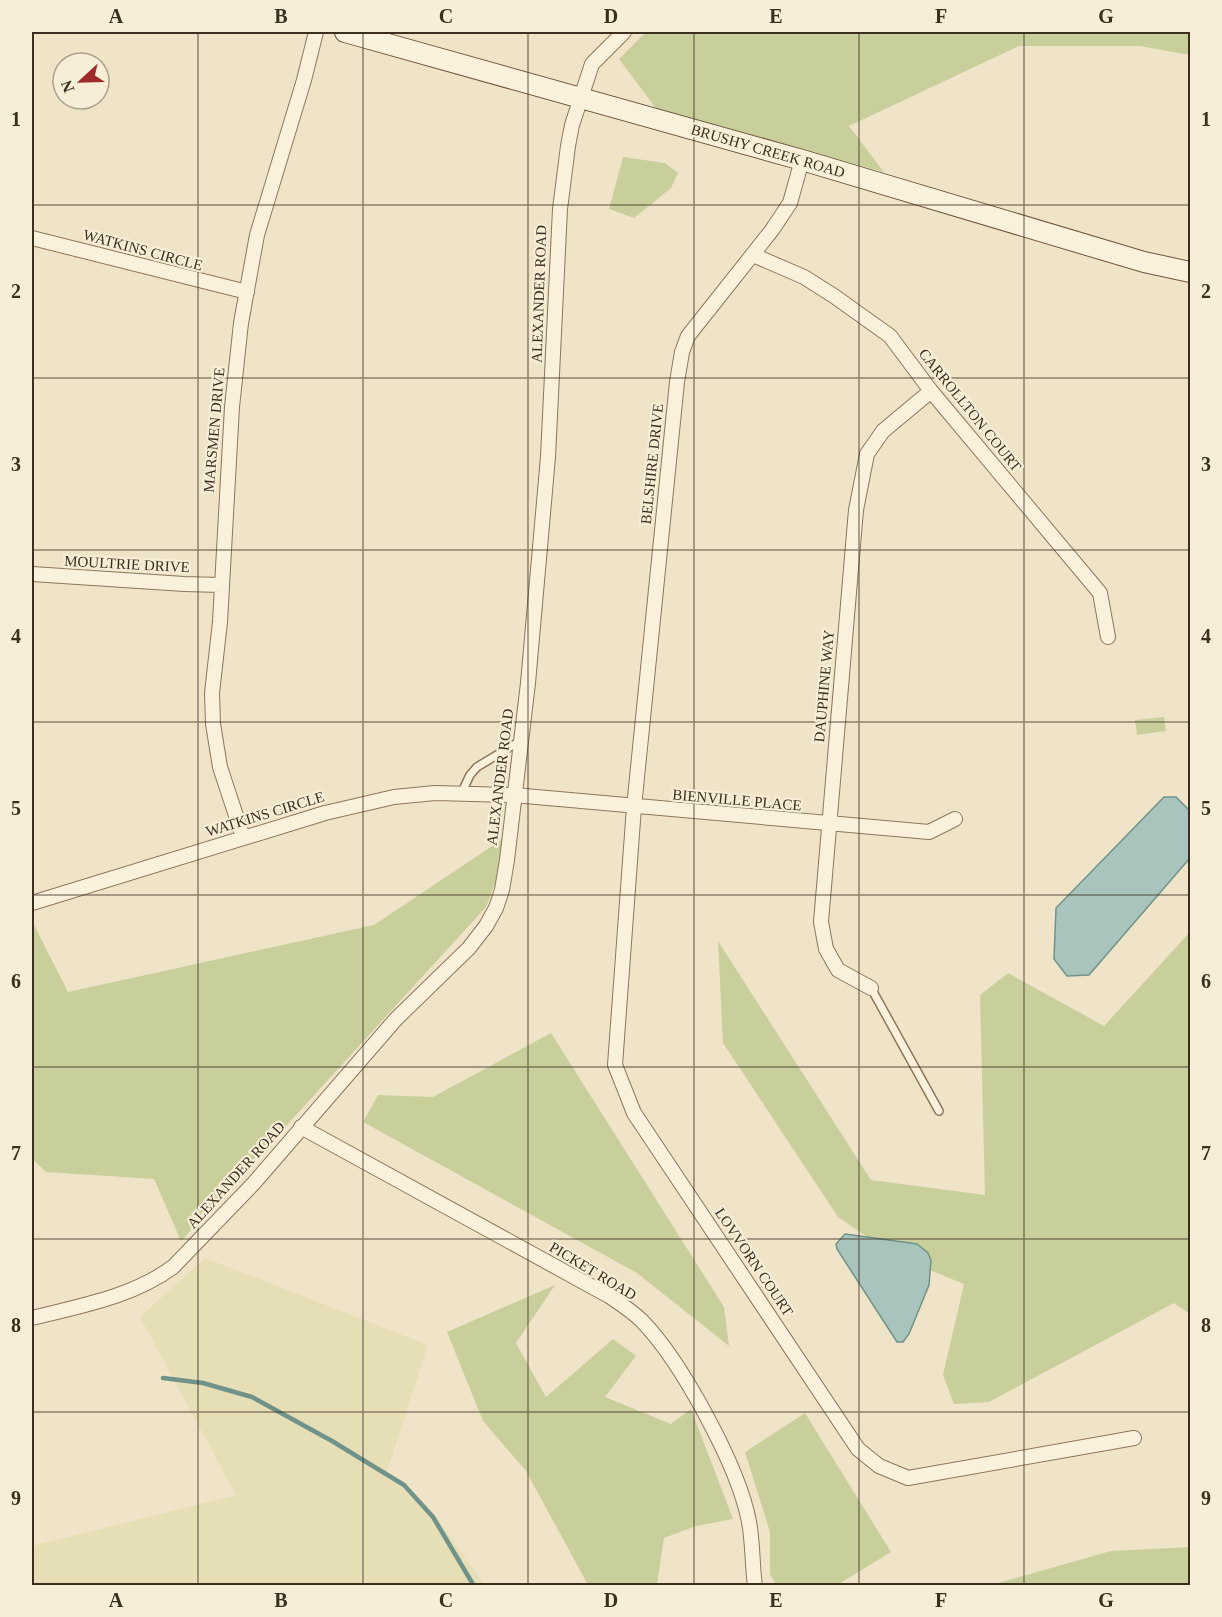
<svg xmlns="http://www.w3.org/2000/svg" width="1222" height="1617" font-family="'Times New Roman',serif">
<style>
.farmland{fill:#e6deb5}
.green{fill:#c9cf9b}
.water{fill:#a9c4bc;stroke:#6f938a;stroke-width:1.5}
.lines{fill:none;stroke-linecap:round;stroke-linejoin:round}
.stream{stroke:#6f938a;stroke-width:4.5}
.lane-casing{stroke:#8d765c;stroke-width:10}
.street-casing{stroke:#8d765c;stroke-width:16}
.secondary-casing{stroke:#6f573f;stroke-width:22}
.lane{stroke:#faf1dc;stroke-width:7}
.street{stroke:#faf1dc;stroke-width:14}
.secondary{stroke:#faf1dc;stroke-width:20}
.grid{fill:none;stroke:#3d2e20;stroke-width:1.5;stroke-opacity:0.55}
.labels{text-anchor:middle;dominant-baseline:central;stroke-width:4.5;stroke-linejoin:round;paint-order:stroke}
.street-label{font-size:15px;fill:#3d2e20;stroke:#f7eed8}
.neatline{fill:none;stroke:#3d2e20;stroke-width:2}
.grid-label{font-size:20px;text-anchor:middle;font-weight:bold;fill:#3d2e20}
</style>
<rect width="100%" height="100%" fill="#f0e4c8"/>
<!-- farmland -->
<path class="farmland" d="M 205,1258 L 428,1345 L 386,1474 L 437,1518 L 484,1585 L 32,1585 L 32,1546 L 236,1495 L 140,1317 Z"/>
<!-- green -->
<path class="green" d="M 646,32 L 1190,32 L 1190,55 L 1140,46 L 1019,46 L 849,126 L 884,172 L 658,111 L 619,59 Z
M 623,157 L 665,163 L 678,173 L 671,188 L 634,218 L 609,209 Z
M 1164,717 L 1166,731 L 1137,735 L 1135,720 Z
M 516,830 L 486,907 L 181,1241 L 154,1179 L 46,1172 L 32,1159 L 32,921 L 68,992 L 374,925 Z
M 1190,932 L 1190,1314 L 1174,1303 L 989,1402 L 954,1404 L 943,1375 L 964,1284 L 895,1256 L 838,1217 L 723,1043 L 718,941 L 871,1180 L 985,1195 L 980,995 L 1008,973 L 1104,1026 Z
M 551,1033 L 724,1307 L 729,1346 L 637,1273 L 363,1122 L 378,1095 L 433,1097 Z
M 555,1285 L 516,1343 L 546,1397 L 613,1339 L 636,1356 L 605,1397 L 671,1424 L 691,1409 L 733,1519 L 696,1526 L 664,1538 L 657,1585 L 588,1585 L 526,1471 L 483,1421 L 447,1332 Z
M 805,1413 L 891,1552 L 837,1585 L 776,1585 L 770,1574 L 770,1532 L 745,1452 Z
M 1190,1547 L 1190,1585 L 991,1585 L 1111,1551 Z"/>
<!-- water -->
<path class="water" d="M 1164,797 L 1176,797 L 1190,811 L 1190,858 L 1089,975 L 1067,976 L 1054,959 L 1056,908 Z
M 845,1234 L 917,1244 L 928,1253 L 931,1260 L 929,1285 L 909,1334 L 903,1342 L 897,1342 L 837,1249 L 836,1244 Z"/>
<g class="lines">
<!-- stream -->
<path class="stream" d="M 163,1378 L 203,1383 L 252,1397 L 332,1441 L 404,1485 L 433,1517 L 474,1586"/>
<defs>
<path id="lane" d="M 461,794 L 470,775 L 477,767 L 520,741
M 871,988 L 939,1111"/>
<path id="street" d="M 802,160 L 790,203 L 772,230 L 688,336 L 682,352 L 677,382 L 634,807 L 615,1065 L 634,1113 L 858,1449 L 879,1466 L 908,1478 L 1134,1438
M 32,238 L 247,292
M 753,255 L 804,277 L 834,296 L 890,336 L 931,391 L 1100,593 L 1108,637
M 32,574 L 184,584 L 221,585
M 243,837 L 220,767 L 213,724 L 212,693 L 220,622 L 232,407 L 241,323 L 257,235 L 304,80 L 316,32
M 32,903 L 325,813 L 394,797 L 435,793 L 514,795 L 929,832 L 955,819
M 871,988 L 838,970 L 826,949 L 821,922 L 856,510 L 867,454 L 883,431 L 931,391
M 301,1127 L 609,1296 C 621,1304 632,1311 642,1321 C 681,1361 739,1467 749,1522 C 753,1543 752,1564 755,1586
M 32,1318 C 80,1306 132,1297 173,1267 L 254,1183 L 396,1019 L 469,948 L 486,926 L 496,908 L 502,890 L 507,860 L 528,683 L 548,457 L 560,209 L 568,146 L 572,125 L 592,64 L 624,32"/>
<path id="secondary" d="M 345,32 L 802,160 L 1144,262 L 1190,272"/>
</defs>
<!-- lane casing -->
<use href="#lane" class="lane-casing"/>
<!-- street casing -->
<use href="#street" class="street-casing"/>
<!-- secondary casing -->
<use href="#secondary" class="secondary-casing"/>
<!-- lane -->
<use href="#lane" class="lane"/>
<!-- street -->
<use href="#street" class="street"/>
<!-- secondary -->
<use href="#secondary" class="secondary"/>
</g>
<!-- grid -->
<path class="grid" d="M 198,32 L 198,1586M 363,32 L 363,1586M 528,32 L 528,1586M 694,32 L 694,1586M 859,32 L 859,1586M 1024,32 L 1024,1586M 32,205 L 1190,205M 32,378 L 1190,378M 32,550 L 1190,550M 32,722 L 1190,722M 32,895 L 1190,895M 32,1067 L 1190,1067M 32,1239 L 1190,1239M 32,1412 L 1190,1412"/>
<g class="labels">
<!-- street labels -->
<g class="street-label">
<text transform="translate(768 151) rotate(16)">BRUSHY CREEK ROAD</text>
<text transform="translate(143 250) rotate(15)">WATKINS CIRCLE</text>
<text transform="translate(539 294) rotate(-88)">ALEXANDER ROAD</text>
<text transform="translate(970 410) rotate(51)">CARROLLTON COURT</text>
<text transform="translate(214 430) rotate(-85)">MARSMEN DRIVE</text>
<text transform="translate(652 464) rotate(-84)">BELSHIRE DRIVE</text>
<text transform="translate(127 564) rotate(3)">MOULTRIE DRIVE</text>
<text transform="translate(824 686) rotate(-85)">DAUPHINE WAY</text>
<text transform="translate(500 777) rotate(-83)">ALEXANDER ROAD</text>
<text transform="translate(737 800) rotate(5)">BIENVILLE PLACE</text>
<text transform="translate(265 814) rotate(-17)">WATKINS CIRCLE</text>
<text transform="translate(236 1175) rotate(-48)">ALEXANDER ROAD</text>
<text transform="translate(754 1262) rotate(56)">LOVVORN COURT</text>
<text transform="translate(593 1271) rotate(31)">PICKET ROAD</text>
</g>
</g>
<!-- border -->
<rect width="1222" height="1617" fill="none" stroke="#f7eed8" stroke-width="66"/>
<!-- north arrow -->
<g transform="translate(81 81) rotate(248)"><circle r="28" fill="#f7eed8" stroke="#ada18e" stroke-width="1.5"/>
<path d="M0-4.5L10 22L0 15L-10 22Z" fill="#9e2a2b"/>
<text y="-9" font-size="16" font-weight="bold" text-anchor="middle" fill="#3d2e20">N</text>
</g>
<rect x="33" y="33" width="1156" height="1551" class="neatline"/>
<g class="grid-label">
<text x="116" y="23">A</text>
<text x="281" y="23">B</text>
<text x="446" y="23">C</text>
<text x="611" y="23">D</text>
<text x="776" y="23">E</text>
<text x="941" y="23">F</text>
<text x="1106" y="23">G</text>
<text x="16" y="126">1</text>
<text x="1206" y="126">1</text>
<text x="16" y="298">2</text>
<text x="1206" y="298">2</text>
<text x="16" y="471">3</text>
<text x="1206" y="471">3</text>
<text x="16" y="643">4</text>
<text x="1206" y="643">4</text>
<text x="16" y="815">5</text>
<text x="1206" y="815">5</text>
<text x="16" y="988">6</text>
<text x="1206" y="988">6</text>
<text x="16" y="1160">7</text>
<text x="1206" y="1160">7</text>
<text x="16" y="1332">8</text>
<text x="1206" y="1332">8</text>
<text x="16" y="1505">9</text>
<text x="1206" y="1505">9</text>
<text x="116" y="1607">A</text>
<text x="281" y="1607">B</text>
<text x="446" y="1607">C</text>
<text x="611" y="1607">D</text>
<text x="776" y="1607">E</text>
<text x="941" y="1607">F</text>
<text x="1106" y="1607">G</text>
</g>
</svg>
